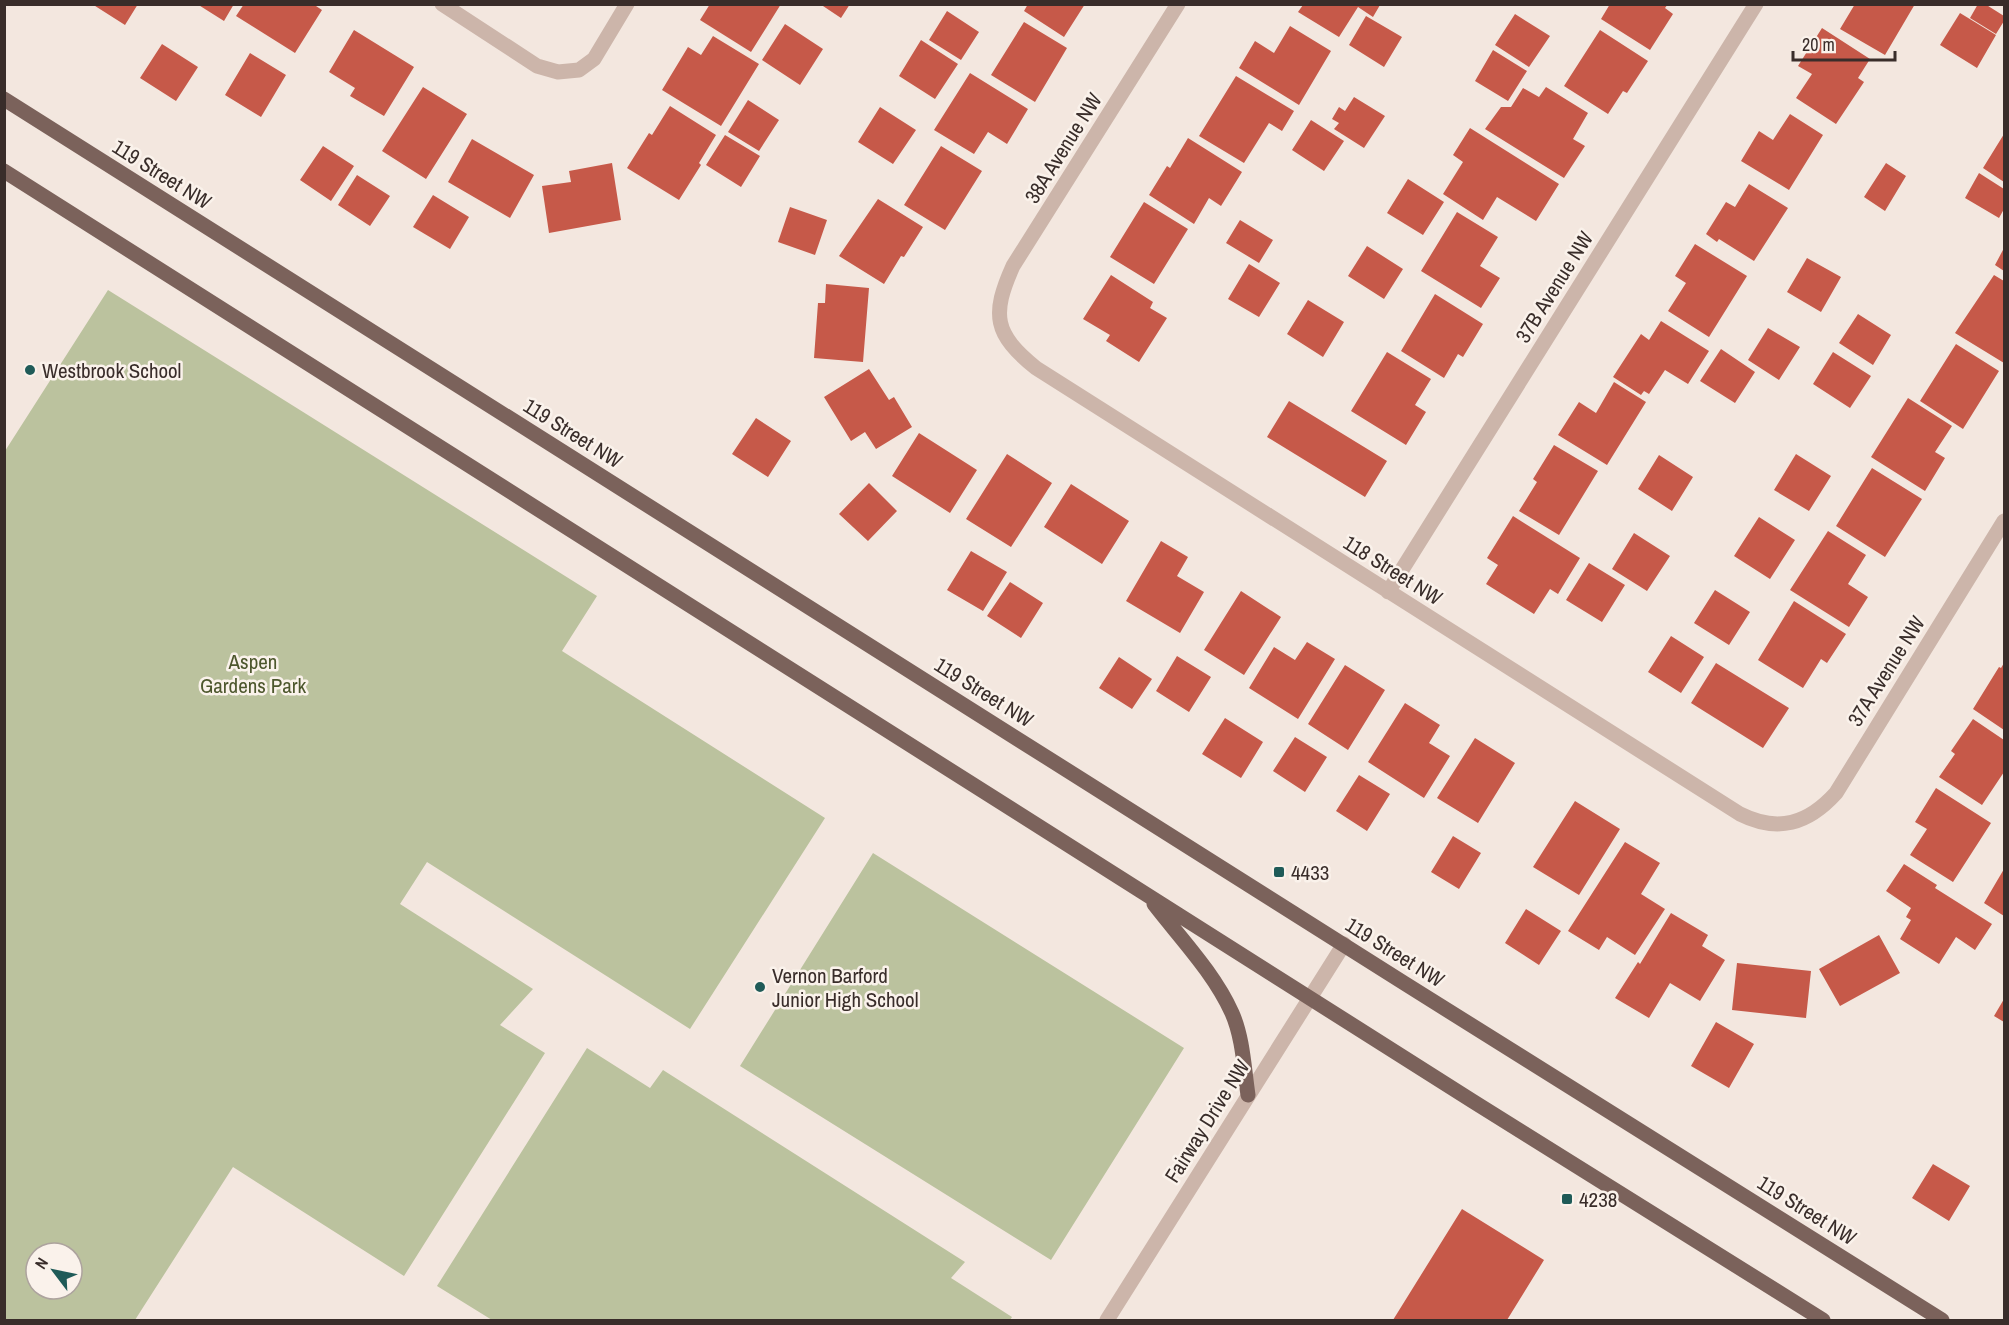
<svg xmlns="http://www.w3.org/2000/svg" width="2009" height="1325" font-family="'Archivo Narrow',sans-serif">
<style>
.green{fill:#bbc29e;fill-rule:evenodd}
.building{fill:#c65949}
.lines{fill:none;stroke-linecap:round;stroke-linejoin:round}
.minor{stroke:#ccb5aa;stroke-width:15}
.major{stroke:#7b625b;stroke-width:15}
.poi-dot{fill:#1f5b58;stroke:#faf2eb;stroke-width:2}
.labels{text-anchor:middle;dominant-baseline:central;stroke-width:5;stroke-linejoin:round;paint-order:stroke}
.street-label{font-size:21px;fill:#392d2a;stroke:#faf2eb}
.poi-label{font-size:21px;fill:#392d2a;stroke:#faf2eb;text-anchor:start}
.park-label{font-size:21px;fill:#4d572d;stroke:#faf2eb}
</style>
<rect width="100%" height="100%" fill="#f3e7df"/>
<!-- green -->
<path class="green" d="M 108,290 L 597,596 L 562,651 L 825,818 L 690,1029 L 427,862 L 400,904 L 533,989 L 500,1025 L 545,1053 L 404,1276 L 233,1167 L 135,1320 L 5,1320 L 5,451 ZM 36,1253 L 72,1253 L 72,1289 L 36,1289 Z
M 873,853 L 1184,1048 L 1051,1260 L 740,1066 Z
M 587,1048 L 650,1088 L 663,1070 L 965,1262 L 951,1278 L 1012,1317 L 1010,1320 L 492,1320 L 437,1286 Z"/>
<!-- building -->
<path class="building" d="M 92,4 L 138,4 L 125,25 Z
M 197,4 L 234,4 L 224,21 Z
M 244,4 L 313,4 L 322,10 L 295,53 L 236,16 Z
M 710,4 L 781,4 L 751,52 L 700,20 Z
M 820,4 L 850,4 L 841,18 Z
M 1028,4 L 1085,4 L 1064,37 L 1024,11 Z
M 1610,4 L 1668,4 L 1665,8 L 1673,14 L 1650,50 L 1601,19 Z
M 1855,4 L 1915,4 L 1885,55 L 1840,29 Z
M 1978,4 L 1985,4 L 2004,16 L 2004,21 L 1996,34 L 1970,18 Z
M 1303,5 L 1380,5 L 1373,17 L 1358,7 L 1339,37 L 1298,12 Z
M 947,11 L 979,32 L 961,60 L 929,40 Z
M 1960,13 L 1996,35 L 1977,68 L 1940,45 Z
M 1515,14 L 1550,36 L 1529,67 L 1495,45 Z
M 1366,16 L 1402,37 L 1384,67 L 1349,45 Z
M 1024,22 L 1067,48 L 1035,102 L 991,75 Z
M 785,24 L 823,49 L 800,85 L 762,60 Z
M 1290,26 L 1331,51 L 1299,105 L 1239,68 L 1255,41 L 1274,53 Z
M 1822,28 L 1870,59 L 1858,78 L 1864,82 L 1836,124 L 1796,98 L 1812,74 L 1798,66 Z
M 354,30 L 414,67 L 384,116 L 350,96 L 355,88 L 329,72 Z
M 1600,30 L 1648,61 L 1627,93 L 1623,91 L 1608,114 L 1564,86 Z
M 713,36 L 759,64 L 721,126 L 662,90 L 688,47 L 701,55 Z
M 921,40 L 958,64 L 935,99 L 899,76 Z
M 162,44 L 198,67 L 176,101 L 140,78 Z
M 1493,50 L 1527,71 L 1508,101 L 1475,81 Z
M 250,53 L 286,75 L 261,117 L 225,95 Z
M 970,73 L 1028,109 L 1007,144 L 988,132 L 974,154 L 934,130 Z
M 1236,76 L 1294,111 L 1282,131 L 1269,123 L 1244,163 L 1199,136 Z
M 423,87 L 467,114 L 426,179 L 382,151 Z
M 1546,87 L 1588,113 L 1573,139 L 1585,146 L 1564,178 L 1485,129 L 1501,107 L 1511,107 L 1523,88 L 1539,97 Z
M 1354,97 L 1385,116 L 1364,148 L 1334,129 L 1339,123 L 1332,119 L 1339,107 L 1345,111 Z
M 748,100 L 779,120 L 759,151 L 728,132 Z
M 670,106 L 716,135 L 699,163 L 701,165 L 679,200 L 627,168 L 649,133 L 652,135 Z
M 880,107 L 916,130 L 893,164 L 858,142 Z
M 1790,114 L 1823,135 L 1789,190 L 1741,161 L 1759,131 L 1773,140 Z
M 1311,120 L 1344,141 L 1324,171 L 1292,150 Z
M 1470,128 L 1559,184 L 1536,221 L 1497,197 L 1483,220 L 1443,194 L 1463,162 L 1453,155 Z
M 2004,134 L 2004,182 L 1983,168 Z
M 725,135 L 760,156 L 741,187 L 706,165 Z
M 1188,138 L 1242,172 L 1221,206 L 1209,198 L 1194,224 L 1149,195 L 1167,166 L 1170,168 Z
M 472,139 L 534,175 L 510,218 L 448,182 Z
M 323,146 L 354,166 L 331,201 L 300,180 Z
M 941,146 L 982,171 L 945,230 L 904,205 Z
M 612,163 L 621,220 L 549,233 L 542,186 L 571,182 L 569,171 Z
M 1886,163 L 1906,176 L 1885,211 L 1864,197 Z
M 1979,173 L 2004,189 L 2004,209 L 1999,218 L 1965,198 Z
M 357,175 L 390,196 L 370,226 L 338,205 Z
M 1408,179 L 1444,202 L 1423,235 L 1387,213 Z
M 1749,184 L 1788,208 L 1754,261 L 1719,239 L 1717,242 L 1706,234 L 1726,202 L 1735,207 Z
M 433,195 L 469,217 L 450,249 L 413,227 Z
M 878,199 L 923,227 L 904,257 L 901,256 L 884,284 L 839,256 Z
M 1144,202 L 1188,229 L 1154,284 L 1110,257 Z
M 790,207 L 827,220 L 815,255 L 778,242 Z
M 1457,212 L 1498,237 L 1480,266 L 1500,278 L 1481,308 L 1421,271 Z
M 1240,220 L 1273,240 L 1259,263 L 1226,243 Z
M 1695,244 L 1747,276 L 1709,337 L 1668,311 L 1686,283 L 1675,276 Z
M 1367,246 L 1403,269 L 1384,299 L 1348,276 Z
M 2004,248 L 2004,271 L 1995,265 Z
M 1807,258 L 1841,277 L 1821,312 L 1787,292 Z
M 1249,264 L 1280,283 L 1259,317 L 1228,299 Z
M 1111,275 L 1153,302 L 1150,308 L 1167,318 L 1139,362 L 1106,341 L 1110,335 L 1083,319 Z
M 1994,275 L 2004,281 L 2004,363 L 1955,333 Z
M 826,284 L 869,288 L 863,362 L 814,358 L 818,303 L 825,303 Z
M 1435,294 L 1483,324 L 1463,357 L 1458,354 L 1444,378 L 1401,351 Z
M 1308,300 L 1344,322 L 1323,357 L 1287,334 Z
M 1858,314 L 1891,335 L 1873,365 L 1839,343 Z
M 1661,321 L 1709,351 L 1688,384 L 1665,370 L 1649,394 L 1644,391 L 1641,395 L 1613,377 L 1641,334 L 1649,340 Z
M 1768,328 L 1800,347 L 1779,380 L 1748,360 Z
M 1956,344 L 1999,371 L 1963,429 L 1920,401 Z
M 1721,349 L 1755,372 L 1735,403 L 1700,381 Z
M 1387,352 L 1431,379 L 1415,405 L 1426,412 L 1406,445 L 1351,411 Z
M 1833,352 L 1871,376 L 1850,408 L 1813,384 Z
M 869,369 L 889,400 L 894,397 L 912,427 L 876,449 L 865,432 L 851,441 L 824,397 Z
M 1614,382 L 1646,402 L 1607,465 L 1558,435 L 1579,402 L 1596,413 Z
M 1908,398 L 1952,426 L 1935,452 L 1945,458 L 1925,491 L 1871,457 Z
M 1289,401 L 1387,461 L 1365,497 L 1267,437 Z
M 756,418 L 791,441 L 768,477 L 732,454 Z
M 919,433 L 977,470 L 950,513 L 892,476 Z
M 1554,445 L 1598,471 L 1559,535 L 1519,511 L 1537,482 L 1533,479 Z
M 1007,454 L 1052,483 L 1011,547 L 966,519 Z
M 1796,454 L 1831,476 L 1809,511 L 1774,490 Z
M 1659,455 L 1693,477 L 1672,511 L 1638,489 Z
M 1872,468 L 1922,499 L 1885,557 L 1836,526 Z
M 869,483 L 897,511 L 868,541 L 839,514 Z
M 1071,484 L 1129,521 L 1102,564 L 1044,527 Z
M 1513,516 L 1580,558 L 1558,594 L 1550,589 L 1534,614 L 1486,584 L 1498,565 L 1487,558 Z
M 1759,517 L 1795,540 L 1770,579 L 1734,556 Z
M 1828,531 L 1866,555 L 1848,584 L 1868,597 L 1849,627 L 1790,590 Z
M 1634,533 L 1670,556 L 1647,591 L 1612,569 Z
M 1161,541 L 1188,557 L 1177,576 L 1204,592 L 1180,633 L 1126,601 Z
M 971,551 L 1007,572 L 983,611 L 947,590 Z
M 1589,563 L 1625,585 L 1602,622 L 1566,600 Z
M 1010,582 L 1043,603 L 1021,638 L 987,616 Z
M 1715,590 L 1750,612 L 1729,645 L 1694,623 Z
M 1241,591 L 1281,617 L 1244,675 L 1204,650 Z
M 1794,601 L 1846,634 L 1827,663 L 1821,659 L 1803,688 L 1758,660 Z
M 1671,636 L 1704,657 L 1681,693 L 1648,672 Z
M 1307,642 L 1335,659 L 1298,719 L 1249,688 L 1274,647 L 1295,660 Z
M 1177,656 L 1211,677 L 1189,712 L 1156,691 Z
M 1119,657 L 1152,679 L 1132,709 L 1099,688 Z
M 1716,663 L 1789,708 L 1763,748 L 1691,703 Z
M 2004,663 L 2004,730 L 1973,709 L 1999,667 L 2001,668 Z
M 1345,665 L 1385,690 L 1348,750 L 1308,724 Z
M 1405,703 L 1440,725 L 1429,743 L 1450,756 L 1424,798 L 1368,762 Z
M 1225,718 L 1263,742 L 1241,778 L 1202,754 Z
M 1973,719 L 2004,740 L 2004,772 L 1982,805 L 1939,777 L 1955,754 L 1951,751 Z
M 1295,737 L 1327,757 L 1305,792 L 1273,771 Z
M 1475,738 L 1515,763 L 1478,823 L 1437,798 Z
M 1359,775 L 1390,794 L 1367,831 L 1336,811 Z
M 1936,788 L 1991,823 L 1953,882 L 1910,855 L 1927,829 L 1915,822 Z
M 1575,801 L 1620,829 L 1579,895 L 1533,867 Z
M 1453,836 L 1481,853 L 1459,889 L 1431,872 Z
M 1625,842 L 1660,863 L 1641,894 L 1665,909 L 1635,955 L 1607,937 L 1599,950 L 1568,931 Z
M 1904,864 L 1937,885 L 1935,888 L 1992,924 L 1975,950 L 1956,937 L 1939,964 L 1900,939 L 1911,920 L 1906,917 L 1911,908 L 1886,891 Z
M 2004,869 L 2004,916 L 1984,903 Z
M 1526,909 L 1561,931 L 1539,965 L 1505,943 Z
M 1671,913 L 1708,935 L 1702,946 L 1725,960 L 1700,1001 L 1670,983 L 1649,1018 L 1615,998 L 1638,962 L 1640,964 Z
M 1879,935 L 1900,973 L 1840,1006 L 1819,969 Z
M 1737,963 L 1811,971 L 1806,1018 L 1732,1010 Z
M 2004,999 L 2004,1022 L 1994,1016 Z
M 1716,1022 L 1754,1044 L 1729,1088 L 1691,1066 Z
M 1933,1164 L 1970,1186 L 1949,1221 L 1912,1198 Z
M 1462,1209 L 1544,1260 L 1507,1320 L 1393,1320 Z"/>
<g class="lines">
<!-- minor -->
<path class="minor" d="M 442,4 L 537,66 L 558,72 L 579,70 L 594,59 L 627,4
M 1178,4 L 1013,266 C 991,315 994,334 1036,368 L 1740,814 C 1778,833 1808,824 1836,793 L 2004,521
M 1388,592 L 1756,4
M 1107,1320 L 1344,944"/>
<!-- major -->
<path class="major" d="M 4,99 L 1404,983 L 1942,1320
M 4,171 L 1474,1102 L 1823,1320
M 1154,904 C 1181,939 1214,973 1232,1013 C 1243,1038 1244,1068 1248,1095"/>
</g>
<!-- markers -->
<g class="poi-dot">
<circle cx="30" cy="370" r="6"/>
<rect x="1273" y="866" width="12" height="12" rx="3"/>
<circle cx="760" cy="987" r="6"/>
<rect x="1561" y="1193" width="12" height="12" rx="3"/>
</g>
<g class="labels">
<!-- street labels -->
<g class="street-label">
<text transform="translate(1063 148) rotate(-58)">38A Avenue NW</text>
<text transform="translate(162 174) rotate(32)">119 Street NW</text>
<text transform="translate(1554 287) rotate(-58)">37B Avenue NW</text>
<text transform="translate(573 433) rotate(32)">119 Street NW</text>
<text transform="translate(1393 570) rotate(32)">118 Street NW</text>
<text transform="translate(1886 671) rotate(-58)">37A Avenue NW</text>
<text transform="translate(984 692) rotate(32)">119 Street NW</text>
<text transform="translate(1395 952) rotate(32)">119 Street NW</text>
<text transform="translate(1207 1121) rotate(-58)">Fairway Drive NW</text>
<text transform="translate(1807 1210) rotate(32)">119 Street NW</text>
</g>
<!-- poi labels -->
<g class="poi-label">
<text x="42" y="370">Westbrook School</text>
<text x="1291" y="872">4433</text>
<text x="772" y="975">Vernon Barford<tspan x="772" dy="24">Junior High School</tspan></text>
<text x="1579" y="1199">4238</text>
</g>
<!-- park labels -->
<g class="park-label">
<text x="253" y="661">Aspen<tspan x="253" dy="24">Gardens Park</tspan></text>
</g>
</g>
<!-- border -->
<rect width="2009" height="1325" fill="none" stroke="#392d2a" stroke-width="12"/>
<!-- north arrow -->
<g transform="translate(54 1271) rotate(302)"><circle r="28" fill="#faf2eb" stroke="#ada39e" stroke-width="1.5"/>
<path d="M0-4.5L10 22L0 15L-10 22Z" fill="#1f5b58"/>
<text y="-9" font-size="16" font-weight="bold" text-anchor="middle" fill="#392d2a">N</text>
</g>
<!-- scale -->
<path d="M1793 51v9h102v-9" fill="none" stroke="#392d2a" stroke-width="3"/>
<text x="1802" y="51" font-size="18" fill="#392d2a" stroke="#faf2eb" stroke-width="4.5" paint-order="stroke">20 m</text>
</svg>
